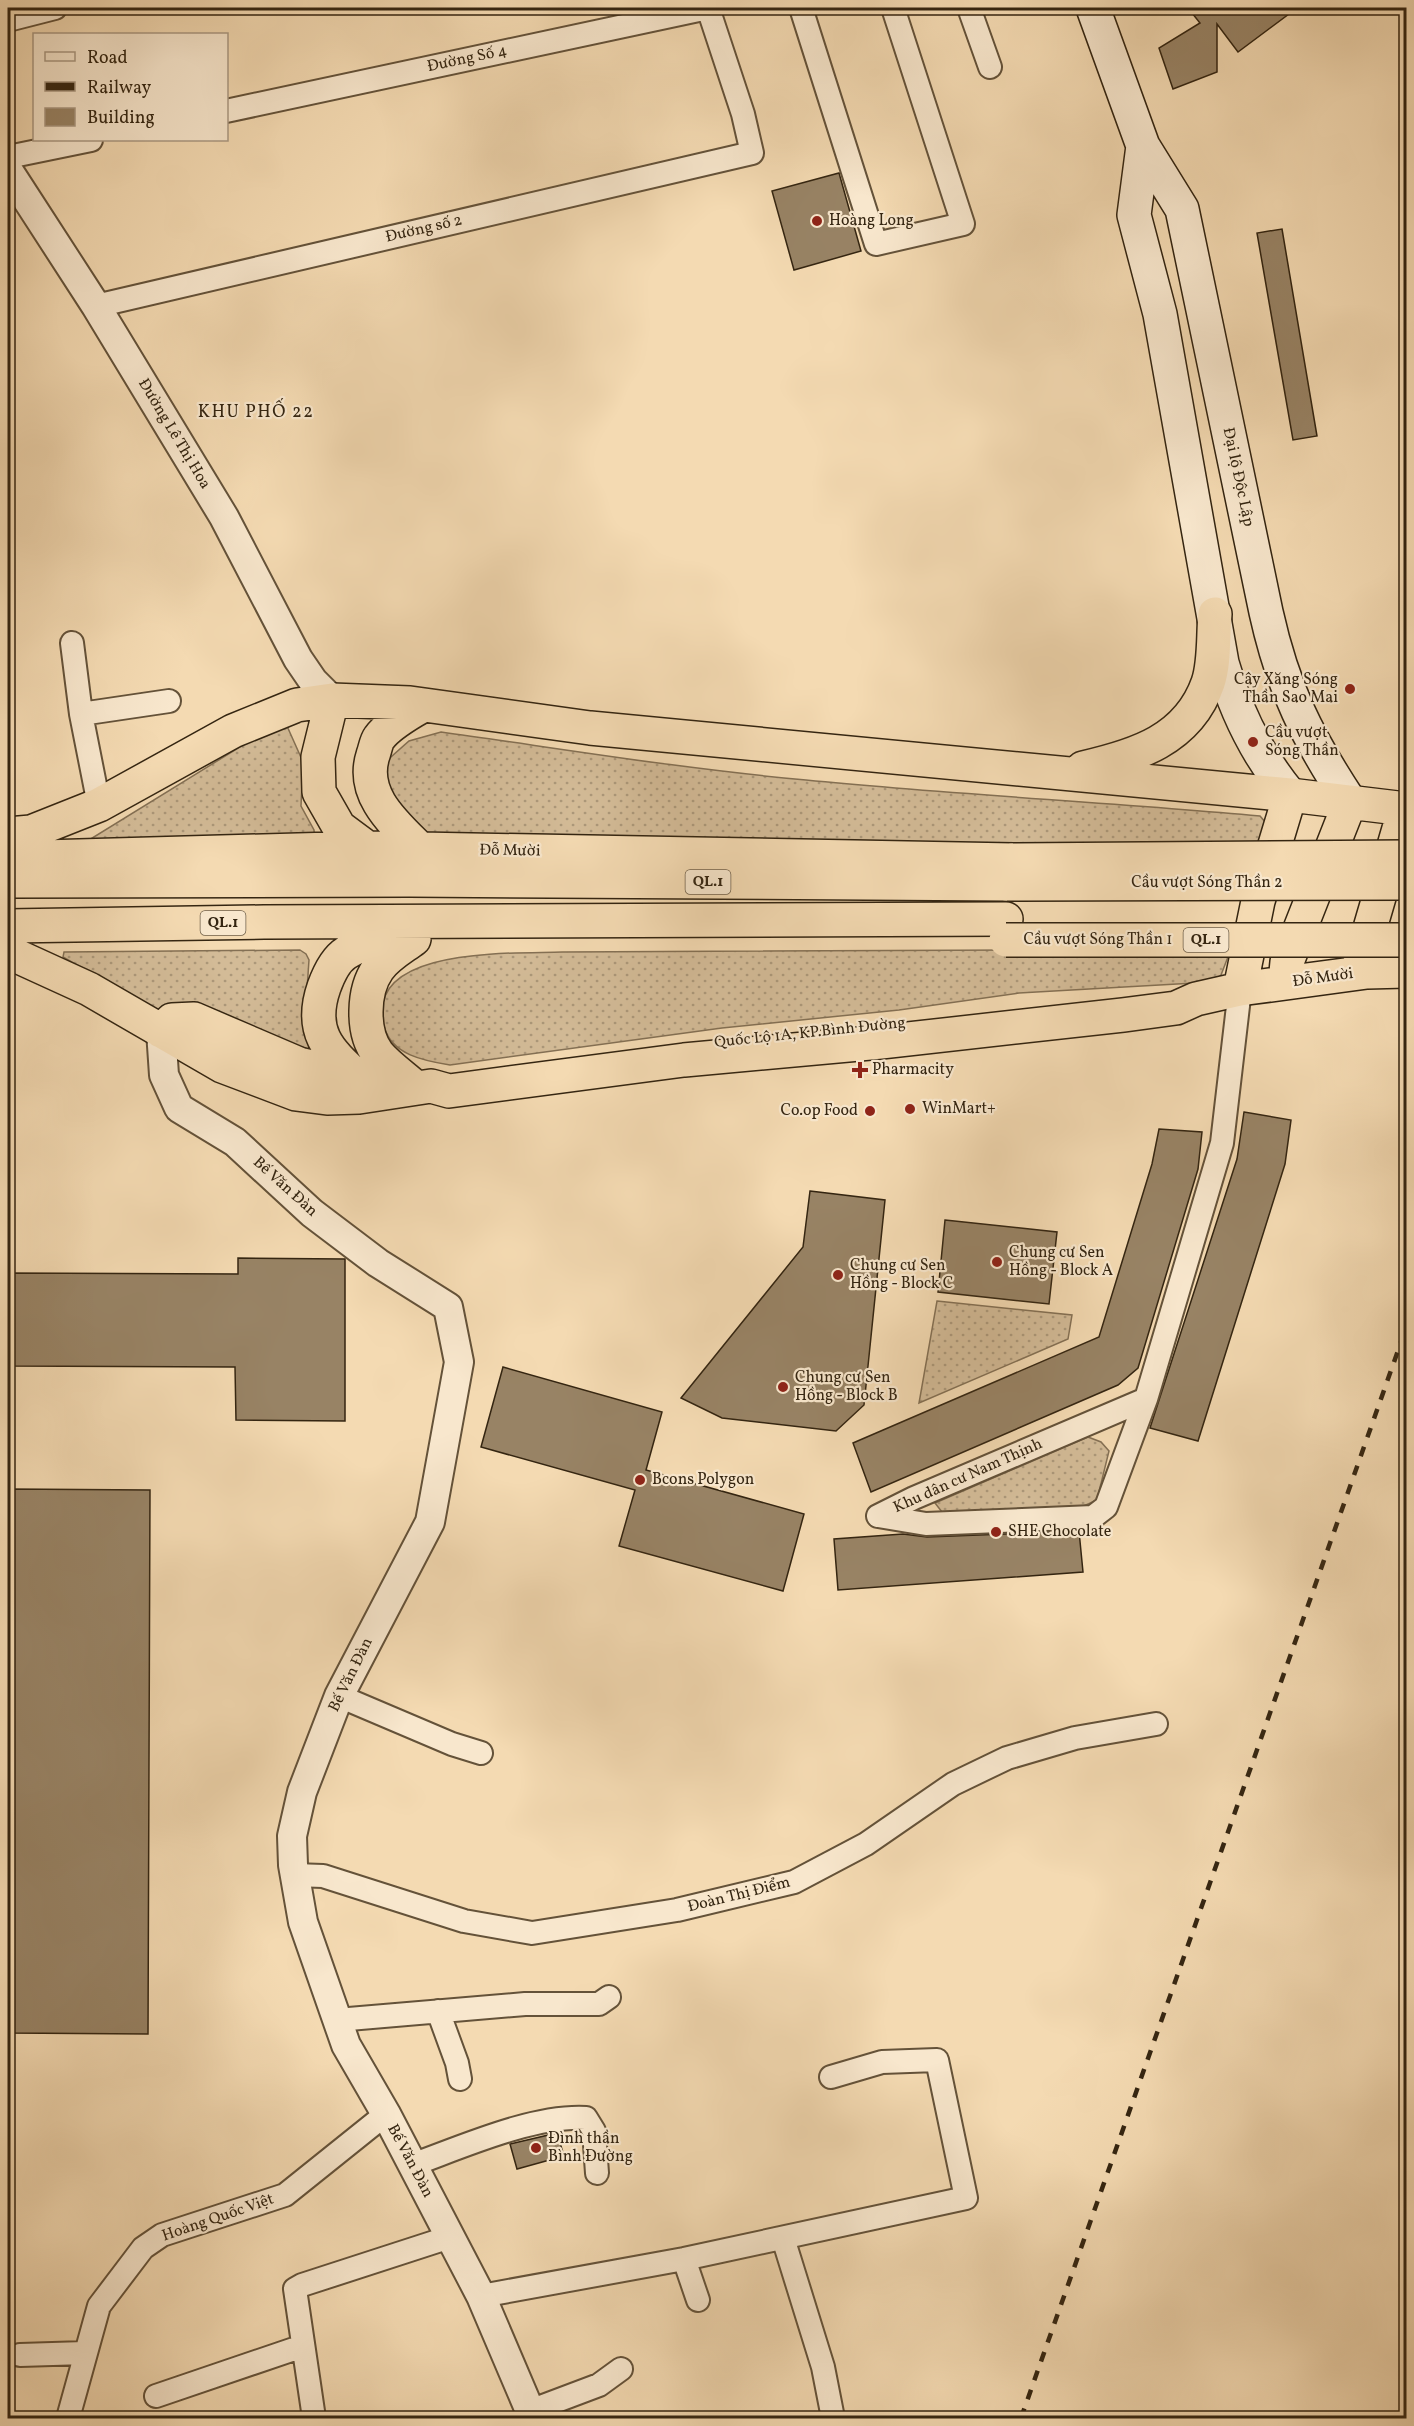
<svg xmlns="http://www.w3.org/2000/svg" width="1414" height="2426" font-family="Vollkorn,serif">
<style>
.grass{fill:url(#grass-dots);stroke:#847054;stroke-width:1.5}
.building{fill:#988365;stroke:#342511;stroke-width:1.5}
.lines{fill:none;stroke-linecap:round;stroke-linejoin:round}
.minor-casing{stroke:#645239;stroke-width:26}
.tertiary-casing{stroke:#645239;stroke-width:32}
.secondary-casing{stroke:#342511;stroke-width:36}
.trunk-casing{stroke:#342511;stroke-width:36}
.minor{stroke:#f8e7cd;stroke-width:22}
.tertiary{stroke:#f8e7cd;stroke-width:28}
.secondary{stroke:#f8e7cd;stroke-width:33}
.trunk{stroke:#f4dab2;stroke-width:33}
.rail{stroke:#342511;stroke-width:4.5;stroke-dasharray:10 10;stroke-linecap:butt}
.trunk-bridge-casing{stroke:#342511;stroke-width:36;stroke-linecap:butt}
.trunk-bridge{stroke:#f4dab2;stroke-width:33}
.poi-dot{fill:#8f2418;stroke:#f8e7cd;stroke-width:2}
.labels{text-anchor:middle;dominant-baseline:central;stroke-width:4.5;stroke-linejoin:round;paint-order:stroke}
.shield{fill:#f8e7cd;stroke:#6f5f49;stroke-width:1.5}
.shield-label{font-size:15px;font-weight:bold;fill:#342511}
.street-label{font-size:16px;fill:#342511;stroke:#f8e7cd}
.poi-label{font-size:16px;fill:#342511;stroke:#f8e7cd;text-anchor:start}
.neighbourhood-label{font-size:18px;letter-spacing:1.5px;fill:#342511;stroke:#f8e7cd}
</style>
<defs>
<pattern id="grass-dots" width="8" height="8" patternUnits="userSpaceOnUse" patternTransform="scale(1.5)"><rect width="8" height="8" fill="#d3bb97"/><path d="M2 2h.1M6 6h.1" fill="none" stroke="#ac987a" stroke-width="1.8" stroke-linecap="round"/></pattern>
</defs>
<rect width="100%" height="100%" fill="#f4dab2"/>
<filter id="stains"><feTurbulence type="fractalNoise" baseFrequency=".00333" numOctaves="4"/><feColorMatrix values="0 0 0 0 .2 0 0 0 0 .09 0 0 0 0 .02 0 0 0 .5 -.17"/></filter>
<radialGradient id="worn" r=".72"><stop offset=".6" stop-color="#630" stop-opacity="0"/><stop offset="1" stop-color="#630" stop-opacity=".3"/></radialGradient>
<!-- grass -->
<path class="grass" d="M 287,726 L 303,762 L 301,806 L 314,830 L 315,843 L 76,848 L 256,737 Z
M 441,732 C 563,749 684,769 806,780 C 957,795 1109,802 1260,816 L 1267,824 L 1263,843 L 582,846 L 442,836 L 408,827 L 396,820 L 383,764 L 409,741 Z
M 1231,949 L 1221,975 L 1212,982 L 1019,993 L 899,1010 L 722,1028 L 450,1065 C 425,1061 391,1055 384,1026 C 363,945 516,954 562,952 Z
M 300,950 L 306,954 L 309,960 L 306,1004 L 318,1064 L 162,1014 L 63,957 L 64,952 Z
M 937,1301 L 1072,1315 L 1068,1339 L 919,1403 Z
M 1088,1437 L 1101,1442 L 1109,1451 L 1097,1500 L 1077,1509 L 942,1512 L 935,1503 Z"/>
<!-- building -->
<path class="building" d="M 1188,8 L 1297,8 L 1238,52 L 1217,24 L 1217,72 L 1173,89 L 1159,48 L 1200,23 Z
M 839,173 L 861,251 L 794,270 L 772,191 Z
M 1282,229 L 1317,436 L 1293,440 L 1257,233 Z
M 1244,1112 L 1291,1120 L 1285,1164 L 1198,1441 L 1150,1428 L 1237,1159 Z
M 1159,1129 L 1202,1132 L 1198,1169 L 1138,1368 L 1118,1385 L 871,1492 L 853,1443 L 1099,1337 L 1152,1164 Z
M 810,1191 L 885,1200 L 864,1405 L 836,1431 L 722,1418 L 681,1398 L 803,1247 Z
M 945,1220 L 1057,1232 L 1049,1304 L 938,1292 Z
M 238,1258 L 345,1259 L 345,1421 L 236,1420 L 235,1367 L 8,1366 L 8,1273 L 238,1274 Z
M 503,1367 L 662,1412 L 646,1470 L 804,1514 L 783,1591 L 619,1546 L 635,1490 L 481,1447 Z
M 8,1489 L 150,1490 L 148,2034 L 8,2033 Z
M 1079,1531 L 1083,1572 L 838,1590 L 834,1539 L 903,1534 L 927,1537 Z
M 557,2133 L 564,2156 L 517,2169 L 510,2144 Z"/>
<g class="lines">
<defs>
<path id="minor" d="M 801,8 L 876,244 L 963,224 L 893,8
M 969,8 L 990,67
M 8,20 L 55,8
M 8,157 L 91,140
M 96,306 L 752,153 L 743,114 L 708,8 L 226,111
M 72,643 L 81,714 L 99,805
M 81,714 L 169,701
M 878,1516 L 926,1524 L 1093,1517 L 1106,1507 L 1146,1399 L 1222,1143 L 1240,989
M 878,1516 L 914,1498 L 1146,1399
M 339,1696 L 452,1744 L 481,1753
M 294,1875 L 323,1876 L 464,1921 L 532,1933 L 677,1910 L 794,1882 L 866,1844 L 953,1784 L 1007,1758 L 1075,1738 L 1156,1724
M 438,2011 L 457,2063 L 460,2079
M 337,2020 L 525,2004 L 599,2004 L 609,1997
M 412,2165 C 462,2147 533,2115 586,2118 L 594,2131 L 597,2173
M 783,2238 L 823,2367 L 833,2418
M 684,2259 L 698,2300
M 481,2296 L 684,2259 L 966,2198 L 937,2060 L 882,2062 L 831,2077
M 20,2355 L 85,2353
M 156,2396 L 303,2346
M 530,2411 L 599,2385 L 621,2369
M 68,2418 L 99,2306 L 143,2248 L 162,2235 L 285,2195 L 386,2114
M 314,2418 L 295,2289 L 302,2285 L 450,2237"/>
<path id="tertiary" d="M 8,170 L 96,306 L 224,517 L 298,659 L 313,681 L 332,700
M 161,1031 L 164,1075 L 179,1108 L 235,1142 L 312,1213 L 378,1263 L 448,1307 L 459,1362 L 430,1522 L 339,1696 L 302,1792 L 292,1836 L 293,1865 L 303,1922 L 346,2045 L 386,2114 L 481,2296 L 533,2418"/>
<path id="secondary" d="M 1093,8 L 1143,146 L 1182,209 L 1266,612 C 1283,689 1307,737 1350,802
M 1143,146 L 1134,215 L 1160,314 L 1222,663 C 1236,713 1257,755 1290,795"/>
<path id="trunk" d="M 332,700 L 318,757 L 319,792 L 339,827 L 374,853
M 1083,768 C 1136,756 1188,740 1208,683 C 1215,663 1213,636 1215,614
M 8,834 L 31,832 L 99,805 L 233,731 L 297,705 L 332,700 L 410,703 L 590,728 L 1290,795 L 1406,809
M 420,849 C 395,824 360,795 373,755 C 375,750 376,742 379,738 C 389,724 409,714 423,705
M 8,858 L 368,848 L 1013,860
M 8,881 L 409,880 L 1007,884
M 8,926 L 264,922 L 1006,919
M 414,939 C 402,948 387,956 378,969 C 363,990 361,1032 378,1054 C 388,1066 404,1077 416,1088
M 8,952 L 89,989 L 222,1066 L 296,1094 L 327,1098 L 359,1097 L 431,1086 L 449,1091 L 684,1060 L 881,1042 L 1123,1015 L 1176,1008 L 1196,999 L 1240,989 L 1367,972 L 1406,971
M 1359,966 L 1405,808
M 1285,983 L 1287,962 L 1350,802
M 1240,989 L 1258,901 L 1290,795
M 161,1031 L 172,1020 L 194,1019 L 299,1064 L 391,1085
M 359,1078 C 327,1051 309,1030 324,987 C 328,976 335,960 346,953 C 363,942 383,938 402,932"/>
</defs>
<!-- minor casing -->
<use href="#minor" class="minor-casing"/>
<!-- tertiary casing -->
<use href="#tertiary" class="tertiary-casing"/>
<!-- secondary casing -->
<use href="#secondary" class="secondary-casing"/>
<!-- trunk casing -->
<use href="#trunk" class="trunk-casing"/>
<!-- minor -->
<use href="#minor" class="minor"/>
<!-- tertiary -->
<use href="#tertiary" class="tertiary"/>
<!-- secondary -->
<use href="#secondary" class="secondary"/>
<!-- trunk -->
<use href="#trunk" class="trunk"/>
<!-- rail -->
<path class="rail" d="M 1021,2418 L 1406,1328"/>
<defs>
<path id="trunk-bridge" d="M 1013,860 L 1406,857
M 1007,884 L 1406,883
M 1006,940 L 1406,940"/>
</defs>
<!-- trunk-bridge casing -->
<use href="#trunk-bridge" class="trunk-bridge-casing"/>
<!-- trunk-bridge -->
<use href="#trunk-bridge" class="trunk-bridge"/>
</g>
<!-- markers -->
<g class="poi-dot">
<circle cx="817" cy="221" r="6"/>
<circle cx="1350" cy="689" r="6"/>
<circle cx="1253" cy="742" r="6"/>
<path d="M857 1061h6v6h6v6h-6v6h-6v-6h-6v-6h6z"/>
<circle cx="910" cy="1109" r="6"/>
<circle cx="870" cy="1111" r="6"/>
<circle cx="997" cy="1262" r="6"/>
<circle cx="838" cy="1275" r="6"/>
<circle cx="783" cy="1387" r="6"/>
<circle cx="640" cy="1480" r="6"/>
<circle cx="996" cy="1532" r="6"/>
<circle cx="536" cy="2148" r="6"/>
</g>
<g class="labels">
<!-- shield labels -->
<g class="shield">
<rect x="685.5" y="870" width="45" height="24" rx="4.5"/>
<rect x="200.5" y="911" width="45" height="24" rx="4.5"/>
<rect x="1183.5" y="928" width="45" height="24" rx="4.5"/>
</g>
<g class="shield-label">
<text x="708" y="882">QL.1</text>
<text x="223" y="923">QL.1</text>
<text x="1206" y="940">QL.1</text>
</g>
<!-- street labels -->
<g class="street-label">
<text transform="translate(467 59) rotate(-12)">Đường Số 4</text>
<text transform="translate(424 229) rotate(-13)">Đường số 2</text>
<text transform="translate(174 434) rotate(59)">Đường Lê Thị Hoa</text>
<text transform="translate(1238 477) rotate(78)">Đại lộ Độc Lập</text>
<text transform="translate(510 851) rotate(1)">Đỗ Mười</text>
<text x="1207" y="883">Cầu vượt Sóng Thần 2</text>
<text x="1098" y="940">Cầu vượt Sóng Thần 1</text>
<text transform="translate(1323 978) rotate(-8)">Đỗ Mười</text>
<text transform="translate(810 1033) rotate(-6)">Quốc Lộ 1A, KP.Bình Đường</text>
<text transform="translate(285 1187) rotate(42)">Bế Văn Đàn</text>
<text transform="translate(968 1476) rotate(-24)">Khu dân cư Nam Thịnh</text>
<text transform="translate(351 1675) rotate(-64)">Bế Văn Đàn</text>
<text transform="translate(739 1895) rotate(-14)">Đoàn Thị Điểm</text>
<text transform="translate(410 2161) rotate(62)">Bế Văn Đàn</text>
<text transform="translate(218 2218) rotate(-19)">Hoàng Quốc Việt</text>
</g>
<!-- poi labels -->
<g class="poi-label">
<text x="829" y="221">Hoàng Long</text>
<text x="1338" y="680" text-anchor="end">Cây Xăng Sóng<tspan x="1338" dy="18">Thần Sao Mai</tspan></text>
<text x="1265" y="733">Cầu vượt<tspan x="1265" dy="18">Sóng Thần</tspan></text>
<text x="872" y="1070">Pharmacity</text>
<text x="922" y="1109">WinMart+</text>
<text x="858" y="1111" text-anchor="end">Co.op Food</text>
<text x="1009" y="1253">Chung cư Sen<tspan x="1009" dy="18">Hồng - Block A</tspan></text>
<text x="850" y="1266">Chung cư Sen<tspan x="850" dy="18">Hồng - Block C</tspan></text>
<text x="795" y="1378">Chung cư Sen<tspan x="795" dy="18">Hồng - Block B</tspan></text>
<text x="652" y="1480">Bcons Polygon</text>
<text x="1008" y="1532">SHE Chocolate</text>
<text x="548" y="2139">Đình thần<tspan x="548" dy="18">Bình Đường</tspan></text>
</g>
<!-- neighbourhood labels -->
<g class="neighbourhood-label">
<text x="256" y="412">KHU PHỐ 22</text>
</g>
</g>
<!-- margin -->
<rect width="1414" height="2426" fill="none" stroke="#f4dab2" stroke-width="30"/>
<rect x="9" y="9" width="1396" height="2408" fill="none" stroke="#342511" stroke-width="3"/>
<rect x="15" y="15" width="1384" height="2396" fill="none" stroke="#342511" stroke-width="1.5"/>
<!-- legend -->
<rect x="33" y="33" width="195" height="108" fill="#f8e7cd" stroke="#aa9982" stroke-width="1.5"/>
<rect x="45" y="52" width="30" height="9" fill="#f8e7cd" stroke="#aa9982" stroke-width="1.5"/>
<text x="87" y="63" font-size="18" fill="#342511">Road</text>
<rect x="45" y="82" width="30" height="9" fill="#342511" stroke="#aa9982" stroke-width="1.5"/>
<text x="87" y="93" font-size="18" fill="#342511">Railway</text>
<rect x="45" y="108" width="30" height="18" fill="#988365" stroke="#aa9982" stroke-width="1.5"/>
<text x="87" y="123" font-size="18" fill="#342511">Building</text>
<rect width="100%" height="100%" filter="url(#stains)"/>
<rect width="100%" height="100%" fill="url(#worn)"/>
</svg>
